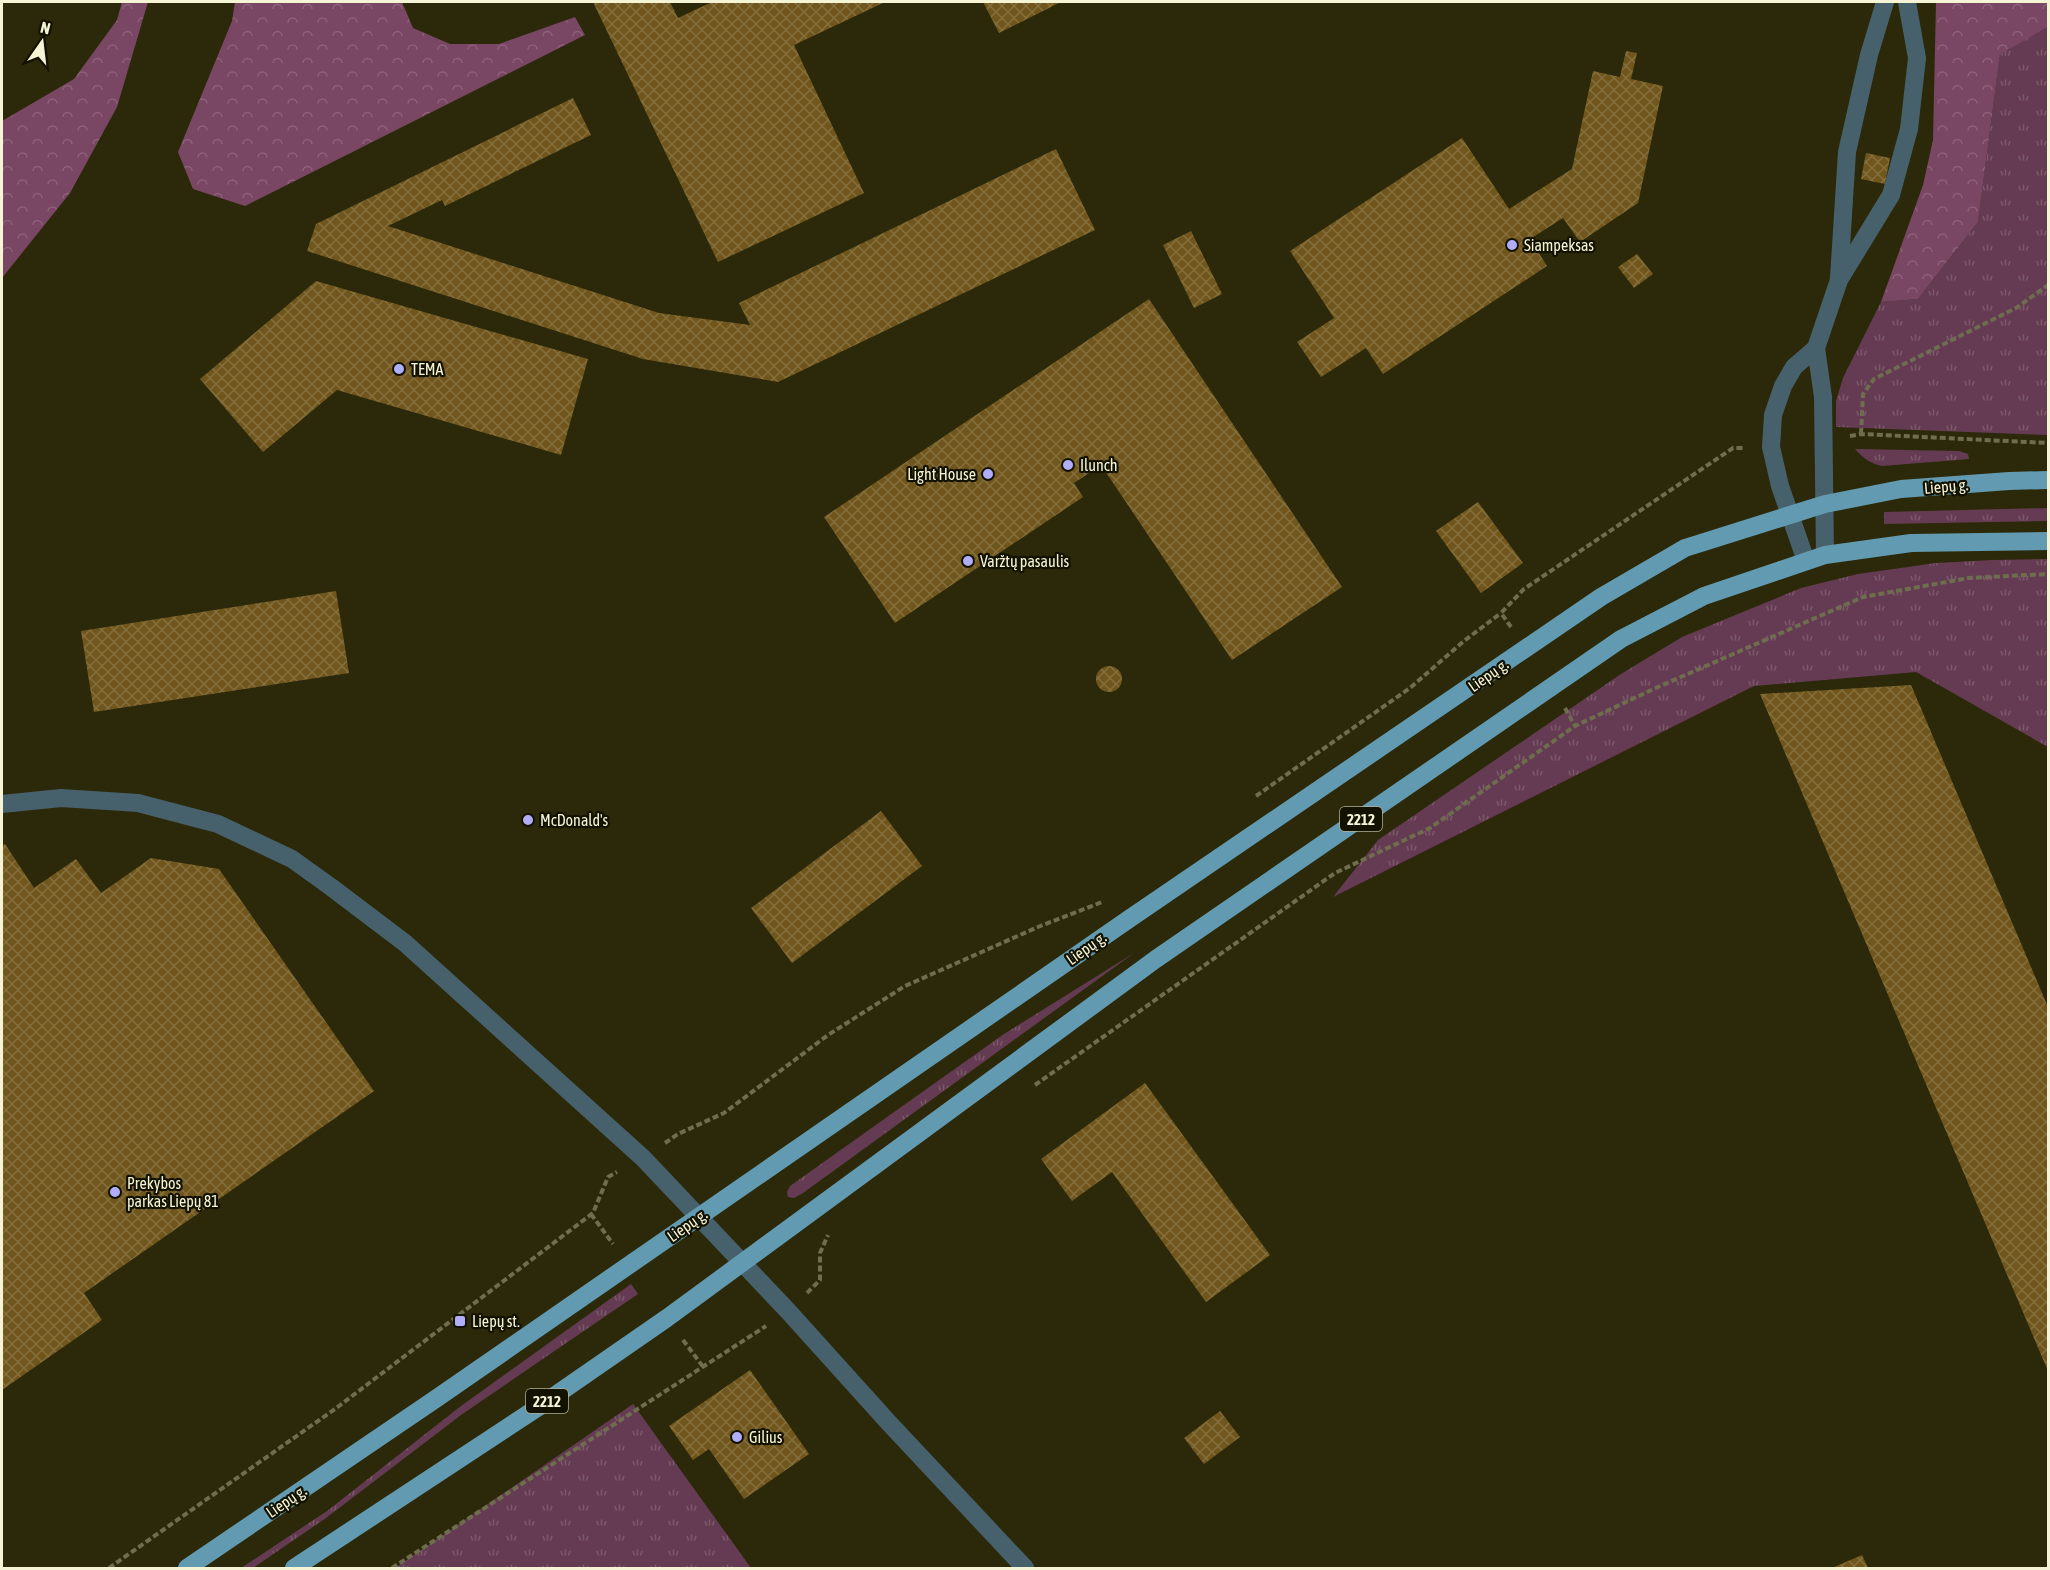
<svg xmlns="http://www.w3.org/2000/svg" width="2050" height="1570" font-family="'Asap Condensed',sans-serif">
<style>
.grass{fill:url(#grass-tufts)}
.forest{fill:url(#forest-crowns)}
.building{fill:url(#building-cross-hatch)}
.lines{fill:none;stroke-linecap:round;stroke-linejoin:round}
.path{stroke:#6e6d4d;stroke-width:4;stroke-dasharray:6 3;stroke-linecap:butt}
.minor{stroke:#47616c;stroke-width:18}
.major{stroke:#629bb1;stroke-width:18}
.poi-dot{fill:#b0aefa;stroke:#131100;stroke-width:2}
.labels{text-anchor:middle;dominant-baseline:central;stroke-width:4.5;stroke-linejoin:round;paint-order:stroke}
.shield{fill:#131100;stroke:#b1b095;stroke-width:1.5}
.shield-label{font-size:15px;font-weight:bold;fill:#f5f4d5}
.poi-label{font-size:16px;fill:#f5f4d5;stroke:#131100;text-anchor:start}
.street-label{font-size:16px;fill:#f5f4d5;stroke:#131100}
</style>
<defs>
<pattern id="grass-tufts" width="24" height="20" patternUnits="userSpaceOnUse" patternTransform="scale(1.5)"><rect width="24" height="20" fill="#653b53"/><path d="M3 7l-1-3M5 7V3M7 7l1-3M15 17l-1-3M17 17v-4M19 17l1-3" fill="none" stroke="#7c586b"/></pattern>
<pattern id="forest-crowns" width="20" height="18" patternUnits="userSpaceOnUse" patternTransform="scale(1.5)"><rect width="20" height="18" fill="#794664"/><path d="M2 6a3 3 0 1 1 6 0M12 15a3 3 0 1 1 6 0" fill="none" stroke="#8d6179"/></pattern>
<pattern id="building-cross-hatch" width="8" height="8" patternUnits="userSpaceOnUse" patternTransform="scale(1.5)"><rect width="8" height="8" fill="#70561c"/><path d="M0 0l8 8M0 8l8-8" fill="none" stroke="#856f3c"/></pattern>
</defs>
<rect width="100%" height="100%" fill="#2b2909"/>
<!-- grass -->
<path class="grass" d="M 2048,27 L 2048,435 L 1836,427 L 1836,401 L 1843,378 L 1881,302 L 1918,299 L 1978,222 L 2000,53 Z
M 1855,449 L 1959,451 L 1968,454 L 1969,459 L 1882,466 C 1871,464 1863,458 1855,449 Z
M 2048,508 L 2048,521 L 1884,524 L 1884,512 Z
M 2048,559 L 2048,747 L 1916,672 L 1754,686 L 1333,897 L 1378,840 L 1621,674 L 1682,637 L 1801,588 L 1858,574 L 1936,563 L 1993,560 Z
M 1134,953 L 803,1193 L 794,1198 L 788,1197 L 787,1192 L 790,1186 L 1004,1034 Z
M 631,1284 L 638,1294 L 461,1415 L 326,1518 L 253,1568 L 241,1568 L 327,1511 L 461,1406 Z
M 633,1404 L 751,1568 L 395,1568 Z"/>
<!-- forest -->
<path class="forest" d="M 122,2 L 148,2 L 117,107 L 70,193 L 2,278 L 2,121 L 74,79 L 117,20 Z
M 235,2 L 402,2 L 413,28 L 450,44 L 499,44 L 575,17 L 585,35 L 245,206 L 193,189 L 178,152 L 232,21 Z
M 1936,2 L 2048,2 L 2048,27 L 2000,54 L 1978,222 L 1918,299 L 1881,302 L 1923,185 L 1933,140 Z"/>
<!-- building -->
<path class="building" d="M 593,2 L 670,2 L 678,18 L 712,2 L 885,2 L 794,45 L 864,193 L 718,262 Z
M 983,2 L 1061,2 L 999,33 Z
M 1626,51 L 1637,53 L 1631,79 L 1663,86 L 1638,203 L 1580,242 L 1563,218 L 1530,239 L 1547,266 L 1383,374 L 1366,348 L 1321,377 L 1297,342 L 1334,318 L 1290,251 L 1462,138 L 1509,209 L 1572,169 L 1593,71 L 1620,77 Z
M 573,98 L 591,135 L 445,206 L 442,200 L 388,226 L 659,313 L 750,325 L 739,303 L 1056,149 L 1095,230 L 778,382 L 643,359 L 307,251 L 316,224 Z
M 1866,153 L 1890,158 L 1885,184 L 1861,179 Z
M 1191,231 L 1222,294 L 1194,308 L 1163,245 Z
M 1637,254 L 1653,274 L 1634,288 L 1618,267 Z
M 316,281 L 588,359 L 561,455 L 337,390 L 263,452 L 200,379 Z
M 1149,299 L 1342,587 L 1232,660 L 1101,465 L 1074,483 L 1083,497 L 895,623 L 824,517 Z
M 1478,502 L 1523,563 L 1481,593 L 1436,531 Z
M 336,591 L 349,673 L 94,712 L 81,631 Z
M1096 679a13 13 0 1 1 26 0a13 13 0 1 1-26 0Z
M 1911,685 L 2048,1007 L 2048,1371 L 1760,694 Z
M 881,811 L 922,866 L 792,963 L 751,908 Z
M 5,844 L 34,888 L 76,859 L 101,893 L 151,858 L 219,869 L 374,1091 L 84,1293 L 102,1320 L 2,1390 L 2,846 Z
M 1145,1083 L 1270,1255 L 1206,1302 L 1112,1172 L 1072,1201 L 1041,1159 Z
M 750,1370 L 809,1454 L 744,1499 L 709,1449 L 693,1460 L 669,1426 Z
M 1220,1411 L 1240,1437 L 1204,1464 L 1184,1438 Z
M 1862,1555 L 1868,1568 L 1832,1568 Z"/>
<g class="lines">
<!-- path -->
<path class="path" d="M 1861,434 L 1863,394 L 1874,379 L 2016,308 L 2048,285
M 1850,436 L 1861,434 L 2048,443
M 1511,627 L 1501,613 L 1524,589 L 1733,448 L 1744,448
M 1565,708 L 1575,726
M 1256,796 L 1410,688 L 1464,641 L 1501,613
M 1035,1085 L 1335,873 L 1430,828 L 1575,726 L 1658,687 L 1863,597 L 1969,578 L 2048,574
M 665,1143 L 678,1134 L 724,1113 L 828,1035 L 905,986 L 1038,927 L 1102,902
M 591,1214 L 613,1244
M 807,1293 L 820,1280 L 820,1253 L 828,1235
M 683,1340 L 704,1368
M 109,1568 L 335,1409 L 593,1213 L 608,1177 L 617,1172
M 392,1568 L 766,1326"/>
<!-- minor -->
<path class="minor" d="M 1839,278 L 1847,152 L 1869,55 L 1885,2
M 1816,348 L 1823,397 L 1825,555
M 1806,561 L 1780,486 L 1771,447 L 1773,415 L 1783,386 L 1794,367 L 1816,348 L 1839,280 L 1891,195 L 1909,129 L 1917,58 L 1907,2
M 2,804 L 61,798 L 138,803 L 218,824 L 292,859 L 331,887 L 405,943 L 643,1158 L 788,1311 L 889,1423 L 1025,1568"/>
<!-- major -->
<path class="major" d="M 187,1568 L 437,1398 L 1129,919 L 1601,597 L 1685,548 L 1825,504 L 1901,489 L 2009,481 L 2048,480
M 294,1568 L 537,1408 L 667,1318 L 1156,959 L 1621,639 L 1704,596 L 1825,555 L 1911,543 L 2048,541"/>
</g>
<!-- markers -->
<g class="poi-dot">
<circle cx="1512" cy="245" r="6"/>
<circle cx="399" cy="369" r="6"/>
<circle cx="1068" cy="465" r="6"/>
<circle cx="988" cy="474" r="6"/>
<circle cx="968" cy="561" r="6"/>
<circle cx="528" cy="820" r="6"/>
<circle cx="115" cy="1192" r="6"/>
<rect x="454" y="1315" width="12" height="12" rx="3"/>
<circle cx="737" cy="1437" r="6"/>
</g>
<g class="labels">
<!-- shield labels -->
<g class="shield">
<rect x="1340" y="807" width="42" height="24" rx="4.5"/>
<rect x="526" y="1389" width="42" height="24" rx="4.5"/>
</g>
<g class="shield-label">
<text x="1361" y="819">2212</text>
<text x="547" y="1401">2212</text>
</g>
<!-- poi labels -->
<g class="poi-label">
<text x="1524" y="245">Siampeksas</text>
<text x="411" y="369">TEMA</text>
<text x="1080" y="465">Ilunch</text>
<text x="976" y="474" text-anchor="end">Light House</text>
<text x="980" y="561">Varžtų pasaulis</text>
<text x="540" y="820">McDonald's</text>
<text x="127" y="1183">Prekybos<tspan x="127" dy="18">parkas Liepų 81</tspan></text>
<text x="472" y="1321">Liepų st.</text>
<text x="749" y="1437">Gilius</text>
</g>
<!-- street labels -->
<g class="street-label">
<text transform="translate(1946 486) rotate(-5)">Liepų g.</text>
<text transform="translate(1488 675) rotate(-35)">Liepų g.</text>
<text transform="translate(1086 948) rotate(-35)">Liepų g.</text>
<text transform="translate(687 1225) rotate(-35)">Liepų g.</text>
<text transform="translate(286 1501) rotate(-34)">Liepų g.</text>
</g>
</g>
<!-- border -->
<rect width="2050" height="1570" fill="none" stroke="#f5f4d5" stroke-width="6"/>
<!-- north arrow -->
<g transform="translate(42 42) rotate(14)" stroke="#131100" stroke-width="4.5" paint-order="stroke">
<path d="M0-4.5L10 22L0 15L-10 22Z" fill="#f5f4d5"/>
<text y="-9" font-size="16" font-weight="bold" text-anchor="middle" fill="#f5f4d5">N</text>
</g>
</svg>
